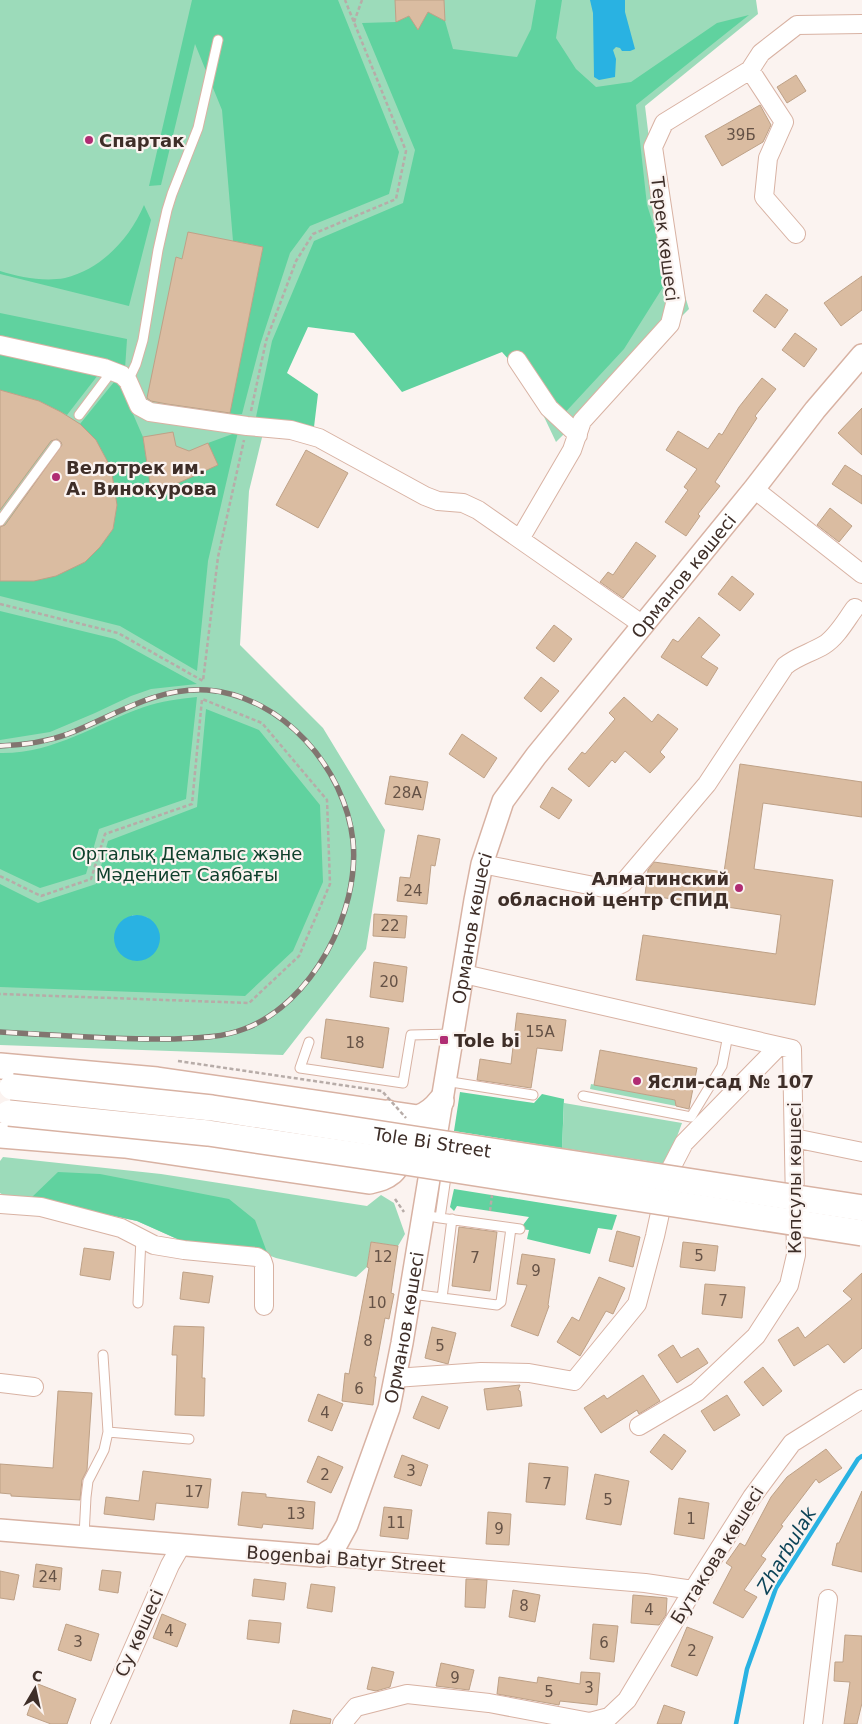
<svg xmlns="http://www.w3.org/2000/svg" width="862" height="1724" font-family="'DejaVu Sans',sans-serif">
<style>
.green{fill:#9cdbba}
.forest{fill:#60d29f;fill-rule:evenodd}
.water{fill:#29b2e2}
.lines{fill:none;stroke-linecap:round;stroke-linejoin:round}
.stream{stroke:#29b2e2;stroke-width:4.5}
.building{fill:#dabca1;stroke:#bea187}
.service-casing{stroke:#d8b2a3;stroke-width:11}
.minor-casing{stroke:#d8b2a3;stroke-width:20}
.tertiary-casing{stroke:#d8b2a3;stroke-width:24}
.secondary-casing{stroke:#d8b2a3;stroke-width:28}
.path{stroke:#b7aca8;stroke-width:2.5;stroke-dasharray:4 2.5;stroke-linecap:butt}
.service{stroke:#fff;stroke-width:9}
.minor{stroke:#fff;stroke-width:18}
.tertiary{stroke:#fff;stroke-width:21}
.secondary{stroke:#fff;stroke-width:25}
.rail-casing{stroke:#827570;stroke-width:5.5}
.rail{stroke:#fbf3f0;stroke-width:4;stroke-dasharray:11;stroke-linecap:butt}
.secondary-bridge-casing{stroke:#d8b2a3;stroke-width:28;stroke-linecap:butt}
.path-bridge{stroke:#b7aca8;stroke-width:2.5;stroke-dasharray:4 2.5;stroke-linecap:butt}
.secondary-bridge{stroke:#fff;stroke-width:25}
.poi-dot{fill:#b02c73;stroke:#fbf3f0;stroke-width:2}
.labels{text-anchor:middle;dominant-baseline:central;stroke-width:4.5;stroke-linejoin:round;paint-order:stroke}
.number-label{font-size:15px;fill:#655246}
.poi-label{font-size:18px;font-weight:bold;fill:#3e2e28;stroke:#fbf3f0;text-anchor:start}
.street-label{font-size:18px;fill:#3e2e28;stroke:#fbf3f0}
.park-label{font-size:18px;fill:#0f402c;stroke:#fbf3f0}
.water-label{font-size:19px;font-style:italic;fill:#0d4458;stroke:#fbf3f0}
</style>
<rect width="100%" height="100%" fill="#fbf3f0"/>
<!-- green -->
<path class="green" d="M 0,0 L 756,0 L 758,14 L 645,106 L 657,205 L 689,309 L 556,442 L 507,339 L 354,324 L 293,310 L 249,491 L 240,645 L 323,728 L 385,830 L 366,949 L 283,1055 L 0,1045 Z
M 591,1084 L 675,1100 L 676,1106 L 590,1089 Z
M 564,1103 L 682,1123 L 667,1164 L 562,1148 Z
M 3,1157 L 161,1174 L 367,1206 L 381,1195 L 394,1203 L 405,1234 L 398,1246 L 371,1242 L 367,1267 L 356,1277 L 276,1258 L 268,1255 L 184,1242 L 137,1221 L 31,1198 L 3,1195 L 0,1193 L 0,1161 Z"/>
<!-- forest -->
<path class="forest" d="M 192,0 L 338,0 L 399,152 L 389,194 L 310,226 L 290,253 L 260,345 L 242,414 L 229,416 L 263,247 L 233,241 L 222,110 L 195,44 L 161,185 L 149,186 Z
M 536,0 L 562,0 L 556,38 L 576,69 L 596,87 L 631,82 L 717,23 L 749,15 L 636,105 L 647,205 L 670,276 L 624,349 L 560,418 L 502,352 L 402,392 L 354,333 L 308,327 L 287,373 L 318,394 L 314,427 L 256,417 L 272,341 L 314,241 L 403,203 L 415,150 L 362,23 L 396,22 L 409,16 L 418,29 L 428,12 L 445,21 L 453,49 L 517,57 L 531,29 Z
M 144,205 L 151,220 L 129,306 L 0,274 L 0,271 C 20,277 43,282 65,278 C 102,269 130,238 144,205 Z
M 0,313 L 127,339 L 125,369 L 0,339 Z
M 0,352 L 98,375 L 67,415 L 39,401 L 0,390 Z
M 114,382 L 120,384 L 143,437 L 151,490 L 165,489 L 217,464 L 208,443 L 238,432 L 208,561 L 197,671 L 120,626 L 0,596 L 0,581 L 34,581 L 85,562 L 100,547 L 113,529 L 117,505 L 111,468 L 96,440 L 80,424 Z
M 0,611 L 115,639 L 197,684 L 151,689 L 131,696 L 95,713 L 50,732 L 0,740 Z
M 197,697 L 186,799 L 99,829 L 86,874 L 40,888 L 0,869 L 0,753 C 54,754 95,724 144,707 C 161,701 179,699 197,697 Z
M 206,709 L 259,730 L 320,805 L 323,882 L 293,951 L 245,996 L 0,987 L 0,884 L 38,903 L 96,884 L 108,841 L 197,807 ZM 132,915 L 147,917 L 159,934 C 159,950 149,960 133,960 Z
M 460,1092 L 534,1103 L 542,1094 L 564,1099 L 562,1148 L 454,1131 Z
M 58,1172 L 100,1174 L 229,1199 L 255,1220 L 268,1255 L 184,1242 L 137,1221 L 31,1198 Z
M 454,1189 L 617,1215 L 612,1230 L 598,1228 L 590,1254 L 527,1239 L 529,1230 L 520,1229 L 529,1217 L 457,1206 L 454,1211 L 450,1207 Z"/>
<!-- water -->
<path class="water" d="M 590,0 L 625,0 L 625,12 L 635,49 L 630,51 L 622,51 L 620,48 L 616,47 L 613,50 L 616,59 L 615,77 L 599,80 L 594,77 L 593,13 Z
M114 938a23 23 0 1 1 46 0a23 23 0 1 1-46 0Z"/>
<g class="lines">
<!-- stream -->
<path class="stream" d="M 736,1724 L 747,1669 L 776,1588 L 858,1459 L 862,1456"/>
</g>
<!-- building -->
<path class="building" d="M 395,0 L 444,0 L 445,21 L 428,12 L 418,30 L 409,16 L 396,22 Z
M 796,75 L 806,91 L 787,103 L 777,87 Z
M 760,105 L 771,125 L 763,142 L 722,166 L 705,136 Z
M 188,232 L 263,247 L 230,413 L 167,404 L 151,401 L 147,398 L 176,257 L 182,259 Z
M 862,276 L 862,310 L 841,326 L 824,303 Z
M 766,294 L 788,310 L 775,328 L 753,311 Z
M 795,333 L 817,349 L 804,367 L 782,350 Z
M 762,378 L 776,389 L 755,416 L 757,418 L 715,482 L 720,486 L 698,514 L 700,516 L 686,536 L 665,522 L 688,490 L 684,487 L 697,469 L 666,450 L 678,431 L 708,449 L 719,433 L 722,435 L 739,407 Z
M 0,390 L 39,401 L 61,412 L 80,424 L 96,440 L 111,468 L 117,505 L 113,529 L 100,547 L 85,562 L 56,576 L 34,581 L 0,581 L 0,527 L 5,525 L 62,445 L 61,442 L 57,439 L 51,441 L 0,510 Z
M 862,408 L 862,455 L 838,433 Z
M 173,432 L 176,446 L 189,451 L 208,443 L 218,465 L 165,489 L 151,490 L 143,437 Z
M 306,450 L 348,473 L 318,528 L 276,505 Z
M 845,465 L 862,476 L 862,504 L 832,484 Z
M 830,508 L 852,526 L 839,542 L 817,525 Z
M 636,542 L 656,556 L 623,598 L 600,582 L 608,572 L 613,575 Z
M 732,576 L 754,594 L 740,611 L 718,594 Z
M 699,617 L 720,635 L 701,657 L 718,668 L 707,686 L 661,657 L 673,639 L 678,642 Z
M 554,625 L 572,639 L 554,662 L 536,648 Z
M 541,677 L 559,691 L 541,712 L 524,698 Z
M 624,697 L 652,722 L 658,714 L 678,729 L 660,752 L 665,757 L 650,773 L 625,751 L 615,763 L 612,760 L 589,787 L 568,769 L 582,752 L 585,754 L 615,719 L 609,713 Z
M 462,734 L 497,758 L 484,778 L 449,754 Z
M 740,764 L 862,782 L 862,817 L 763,803 L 754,869 L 833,880 L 815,1005 L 636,980 L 643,935 L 776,954 L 781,915 L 645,895 L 648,870 L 654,862 L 724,872 Z
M 390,776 L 428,782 L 423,810 L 385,804 Z
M 552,787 L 572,800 L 559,819 L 540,807 Z
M 418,835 L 440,839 L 435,866 L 431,865 L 427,904 L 397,901 L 400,877 L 410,878 Z
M 374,914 L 407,916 L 405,938 L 373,936 Z
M 374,962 L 407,967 L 403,1002 L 370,997 Z
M 517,1013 L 566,1020 L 562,1051 L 537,1048 L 531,1088 L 477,1080 L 480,1059 L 511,1064 Z
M 326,1019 L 389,1028 L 383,1068 L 321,1058 Z
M 600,1050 L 697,1068 L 689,1109 L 676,1106 L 675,1100 L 594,1085 Z
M 459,1227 L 497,1232 L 490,1291 L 452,1286 Z
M 617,1231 L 640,1237 L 633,1267 L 609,1261 Z
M 371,1242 L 398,1246 L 391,1293 L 394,1294 L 389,1319 L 385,1318 L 374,1377 L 376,1377 L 373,1405 L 342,1401 L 345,1373 L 349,1374 L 369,1268 L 367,1267 Z
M 683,1242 L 718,1246 L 715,1271 L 680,1267 Z
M 84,1248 L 114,1252 L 110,1280 L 80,1275 Z
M 522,1254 L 555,1259 L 548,1305 L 549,1306 L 538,1336 L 511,1326 L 527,1285 L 517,1284 Z
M 183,1272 L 213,1276 L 209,1303 L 180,1299 Z
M 862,1273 L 862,1348 L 844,1363 L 828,1344 L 794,1366 L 778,1340 L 798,1327 L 805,1338 L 852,1299 L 843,1291 Z
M 599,1277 L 625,1288 L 613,1314 L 606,1311 L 580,1356 L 557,1342 L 572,1317 L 579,1321 Z
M 705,1284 L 745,1287 L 742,1318 L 702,1314 Z
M 174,1326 L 204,1327 L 202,1378 L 205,1378 L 204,1416 L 175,1415 L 177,1355 L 172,1355 Z
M 432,1327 L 456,1333 L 448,1364 L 425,1358 Z
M 673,1345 L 681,1358 L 698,1348 L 708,1363 L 677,1383 L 658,1355 Z
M 763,1367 L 782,1391 L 763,1406 L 744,1382 Z
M 643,1375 L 660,1401 L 639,1414 L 637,1410 L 601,1433 L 584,1408 L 604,1395 L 607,1399 Z
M 520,1385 L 518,1390 L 520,1391 L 522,1406 L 487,1410 L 484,1389 Z
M 58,1391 L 92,1393 L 87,1470 L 82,1480 L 80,1500 L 11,1496 L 11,1494 L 0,1493 L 0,1464 L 53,1468 Z
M 318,1394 L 343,1404 L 332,1431 L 308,1421 Z
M 727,1395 L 740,1415 L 714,1431 L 701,1411 Z
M 422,1396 L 448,1407 L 439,1429 L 413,1418 Z
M 664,1434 L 686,1451 L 672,1470 L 650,1452 Z
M 826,1449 L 842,1468 L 819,1483 L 816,1479 L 781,1525 L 783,1526 L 761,1556 L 766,1559 L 744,1590 L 757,1597 L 743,1618 L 713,1603 L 732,1567 L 726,1563 L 740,1543 L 745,1546 L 771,1497 L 787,1477 Z
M 402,1455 L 428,1465 L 421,1486 L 394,1477 Z
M 318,1456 L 343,1467 L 331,1493 L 307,1482 Z
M 529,1463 L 568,1467 L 565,1505 L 526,1502 Z
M 143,1471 L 211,1479 L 208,1508 L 156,1503 L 154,1520 L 104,1514 L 106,1497 L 139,1501 Z
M 595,1474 L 629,1481 L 621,1525 L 586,1519 Z
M 862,1491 L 862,1572 L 832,1565 L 837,1543 L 839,1543 Z
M 242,1492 L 266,1494 L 266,1497 L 315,1502 L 313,1529 L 263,1524 L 262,1528 L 238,1525 Z
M 679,1498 L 709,1503 L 704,1539 L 674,1534 Z
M 384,1507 L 412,1510 L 408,1539 L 380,1536 Z
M 488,1512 L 511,1514 L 509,1545 L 486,1544 Z
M 36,1564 L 62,1568 L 60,1590 L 33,1587 Z
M 102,1570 L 121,1572 L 118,1593 L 99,1590 Z
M 0,1571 L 19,1575 L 14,1600 L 0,1598 Z
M 254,1579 L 286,1583 L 284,1600 L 252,1596 Z
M 466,1579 L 487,1580 L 485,1608 L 465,1607 Z
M 311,1584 L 335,1587 L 332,1612 L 307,1608 Z
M 513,1590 L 540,1595 L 535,1622 L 509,1617 Z
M 633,1595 L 667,1598 L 666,1615 L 659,1625 L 631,1623 Z
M 162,1614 L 186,1624 L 177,1647 L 153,1638 Z
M 249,1620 L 281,1623 L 279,1643 L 247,1639 Z
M 66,1624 L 99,1634 L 91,1661 L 58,1650 Z
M 593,1624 L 618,1626 L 614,1662 L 590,1659 Z
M 687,1627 L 713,1637 L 697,1676 L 671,1666 Z
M 845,1635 L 862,1636 L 862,1703 L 857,1724 L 844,1724 L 850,1682 L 834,1681 L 835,1662 L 843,1662 Z
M 441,1663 L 474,1670 L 469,1690 L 436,1686 Z
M 372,1667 L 394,1672 L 390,1687 L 376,1691 L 367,1689 Z
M 581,1672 L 600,1673 L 597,1705 L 560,1701 L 559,1705 L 497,1694 L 499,1677 L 537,1683 L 538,1677 L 580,1684 Z
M 38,1684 L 76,1699 L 67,1724 L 51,1724 L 27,1715 Z
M 664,1705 L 685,1712 L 681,1724 L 657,1724 Z
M 293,1710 L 331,1719 L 330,1724 L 290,1724 Z"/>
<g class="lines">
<defs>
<path id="service" d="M 128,381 L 136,364 L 143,340 L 158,250 L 167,210 L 172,194 L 198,128 L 218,40
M 79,415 L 112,371
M 0,521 L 56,445
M 309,1042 L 300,1068 L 403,1083 L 411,1035 L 453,1034
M 445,1081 L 533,1095
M 583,1096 L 691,1117 L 722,1066 L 728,1035
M 424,1215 L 440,1218 L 447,1170
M 440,1218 L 520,1229
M 411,1294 L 497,1305 L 501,1302 L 511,1228
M 442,1298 L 452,1219
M 138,1303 L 141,1238
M 108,1432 L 189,1439
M 84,1536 L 86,1497 L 88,1481 L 104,1450 L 108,1432 L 103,1355"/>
<path id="minor" d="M 750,70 L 784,122 L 768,158 L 764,197 L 796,234
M 0,345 L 104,368 L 122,375 L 128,381 L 139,406 L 150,412 L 247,426 L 291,430 L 319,438 L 425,496 L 438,501 L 463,503 L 478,510 L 643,625
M 517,360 L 549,408 L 578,435
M 754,489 L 862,574
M 520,539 L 572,450 L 582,421 L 670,324 L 676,300 L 653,147 L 664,123 L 750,70 L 761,53 L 797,25 L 862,24
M 482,864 L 604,888 L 613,888 L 623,883 L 707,784 L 785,666 C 797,656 811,653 824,645 C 837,637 846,620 855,608
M 464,974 L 792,1049 L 796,1255 L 789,1285 L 756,1336 L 697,1392 L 639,1426
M 794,1138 L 862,1152
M 0,1204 L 41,1207 L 121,1228 L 154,1245 L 184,1250 L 257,1257 L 262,1260 L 264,1266 L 264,1306
M 395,1378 L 481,1372 L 529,1373 L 574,1381 L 637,1304 L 655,1236 L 669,1172 L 684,1143 L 778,1047
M 0,1383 L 34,1387
M 321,1556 L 645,1583 L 693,1590
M 100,1724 L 170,1565 L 182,1544
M 342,1724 L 356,1707 L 407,1694 L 489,1703 L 590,1722
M 589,1724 L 590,1722 L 609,1717 L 627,1700 L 693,1590 L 752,1497 L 792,1443 L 862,1399
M 813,1724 L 828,1599"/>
<g id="tertiary">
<path id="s1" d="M 0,1530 L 321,1556 L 335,1547 L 347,1525 L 389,1408 L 402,1343 L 475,900 L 482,864 L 503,801 L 536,756 L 754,489 L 815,410 L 862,355"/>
</g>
<path id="secondary" d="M 0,1066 L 157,1080 L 418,1118 C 428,1115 434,1110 441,1101
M 0,1135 L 125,1145 L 369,1181 C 377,1179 384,1178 391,1172 C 394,1170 396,1166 398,1163 C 408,1145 402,1126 388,1113"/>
</defs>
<!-- service casing -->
<use href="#service" class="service-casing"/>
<!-- minor casing -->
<use href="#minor" class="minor-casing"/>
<!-- tertiary casing -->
<use href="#tertiary" class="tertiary-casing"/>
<!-- secondary casing -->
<use href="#secondary" class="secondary-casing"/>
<!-- path -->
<path class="path" d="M 354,22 L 362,0
M 251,411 L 266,341 L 296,261 L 313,234 L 396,199 L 406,151 L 345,0
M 0,604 L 118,633 L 203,681 L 218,557 L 244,440
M 0,876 L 41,896 L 91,879 L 105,834 L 192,804 L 202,699 L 262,723 L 327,800 L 330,884 L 299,956 L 249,1003 L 0,994
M 395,1199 L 404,1212
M 490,1211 L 492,1195"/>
<!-- service -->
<use href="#service" class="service"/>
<!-- minor -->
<use href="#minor" class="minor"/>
<!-- tertiary -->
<use href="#tertiary" class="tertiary"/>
<!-- secondary -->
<use href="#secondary" class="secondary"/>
<defs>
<path id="rail" d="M 0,746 C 23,745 46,742 68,734 C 114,716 155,687 207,690 C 283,696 345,768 353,841 C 360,912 312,1004 244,1029 C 221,1038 195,1038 171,1039 C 114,1040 57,1035 0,1032"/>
</defs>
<!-- rail casing -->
<use href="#rail" class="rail-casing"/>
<!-- rail -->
<use href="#rail" class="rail"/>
<defs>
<g id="secondary-bridge">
<path id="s2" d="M 12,1087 L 212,1108 L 862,1208"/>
<path d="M 9,1113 L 208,1133 L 405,1162 L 862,1233"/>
</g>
</defs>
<!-- secondary-bridge casing -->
<use href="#secondary-bridge" class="secondary-bridge-casing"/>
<!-- path-bridge -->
<path class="path-bridge" d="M 178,1061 L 382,1091 L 406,1118"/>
<!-- secondary-bridge -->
<use href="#secondary-bridge" class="secondary-bridge"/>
</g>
<!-- markers -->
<g class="poi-dot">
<circle cx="89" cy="140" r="5"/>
<circle cx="56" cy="477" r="5"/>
<circle cx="739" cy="888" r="5"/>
<rect x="439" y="1035" width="10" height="10" rx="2.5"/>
<circle cx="637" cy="1081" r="5"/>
</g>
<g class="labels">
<!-- number labels -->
<g class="number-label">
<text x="741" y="135">39Б</text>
<text x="407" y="793">28А</text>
<text x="413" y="891">24</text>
<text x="390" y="926">22</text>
<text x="389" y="982">20</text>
<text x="540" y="1032">15А</text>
<text x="355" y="1043">18</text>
<text x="699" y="1256">5</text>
<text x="383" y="1257">12</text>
<text x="475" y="1258">7</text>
<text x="536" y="1271">9</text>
<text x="723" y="1301">7</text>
<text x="377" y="1303">10</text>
<text x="368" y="1341">8</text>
<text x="440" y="1346">5</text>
<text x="359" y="1389">6</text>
<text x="325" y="1413">4</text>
<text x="411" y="1471">3</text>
<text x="325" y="1475">2</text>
<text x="547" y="1484">7</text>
<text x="194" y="1492">17</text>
<text x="608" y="1500">5</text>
<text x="296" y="1514">13</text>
<text x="691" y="1519">1</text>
<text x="396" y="1523">11</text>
<text x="499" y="1529">9</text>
<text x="48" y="1577">24</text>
<text x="524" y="1606">8</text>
<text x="649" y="1610">4</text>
<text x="169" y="1631">4</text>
<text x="78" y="1642">3</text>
<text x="604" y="1643">6</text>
<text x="692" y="1651">2</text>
<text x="455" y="1678">9</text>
<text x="589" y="1688">3</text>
<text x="549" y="1692">5</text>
</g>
<!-- poi labels -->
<g class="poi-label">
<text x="99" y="140">Спартак</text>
<text x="66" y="467">Велотрек им.<tspan x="66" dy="21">А. Винокурова</tspan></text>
<text x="729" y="878" text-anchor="end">Алматинский<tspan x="729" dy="21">обласной центр СПИД</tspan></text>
<text x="454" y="1040">Tole bi</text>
<text x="647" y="1081">Ясли-сад № 107</text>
</g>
<!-- street labels -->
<g class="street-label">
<text transform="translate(665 239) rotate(83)">Терек көшесі</text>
<text stroke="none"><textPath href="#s1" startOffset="1395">Орманов көшесі</textPath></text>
<text stroke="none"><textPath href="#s1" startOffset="975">Орманов көшесі</textPath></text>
<text stroke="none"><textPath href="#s2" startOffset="424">Tole Bi Street</textPath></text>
<text transform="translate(794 1178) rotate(-90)">Көпсулы көшесі</text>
<text stroke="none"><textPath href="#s1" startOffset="570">Орманов көшесі</textPath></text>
<text transform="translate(717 1555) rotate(-58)">Бутакова көшесі</text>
<text transform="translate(346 1559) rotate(4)">Bogenbai Batyr Street</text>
<text transform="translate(139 1633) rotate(-66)">Су көшесі</text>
</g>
<!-- park labels -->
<g class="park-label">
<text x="187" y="853">Орталық Демалыс және<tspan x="187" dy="21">Мәдениет Саябағы</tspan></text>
</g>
<!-- water labels -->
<g class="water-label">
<text transform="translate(786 1550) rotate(-59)">Zharbulak</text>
</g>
</g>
<!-- north arrow -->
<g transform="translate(35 1689) rotate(9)" stroke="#fbf3f0" stroke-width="4" paint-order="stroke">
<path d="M0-4L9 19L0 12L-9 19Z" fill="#3e2e28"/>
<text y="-8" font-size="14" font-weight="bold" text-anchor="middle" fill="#3e2e28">С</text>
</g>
</svg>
